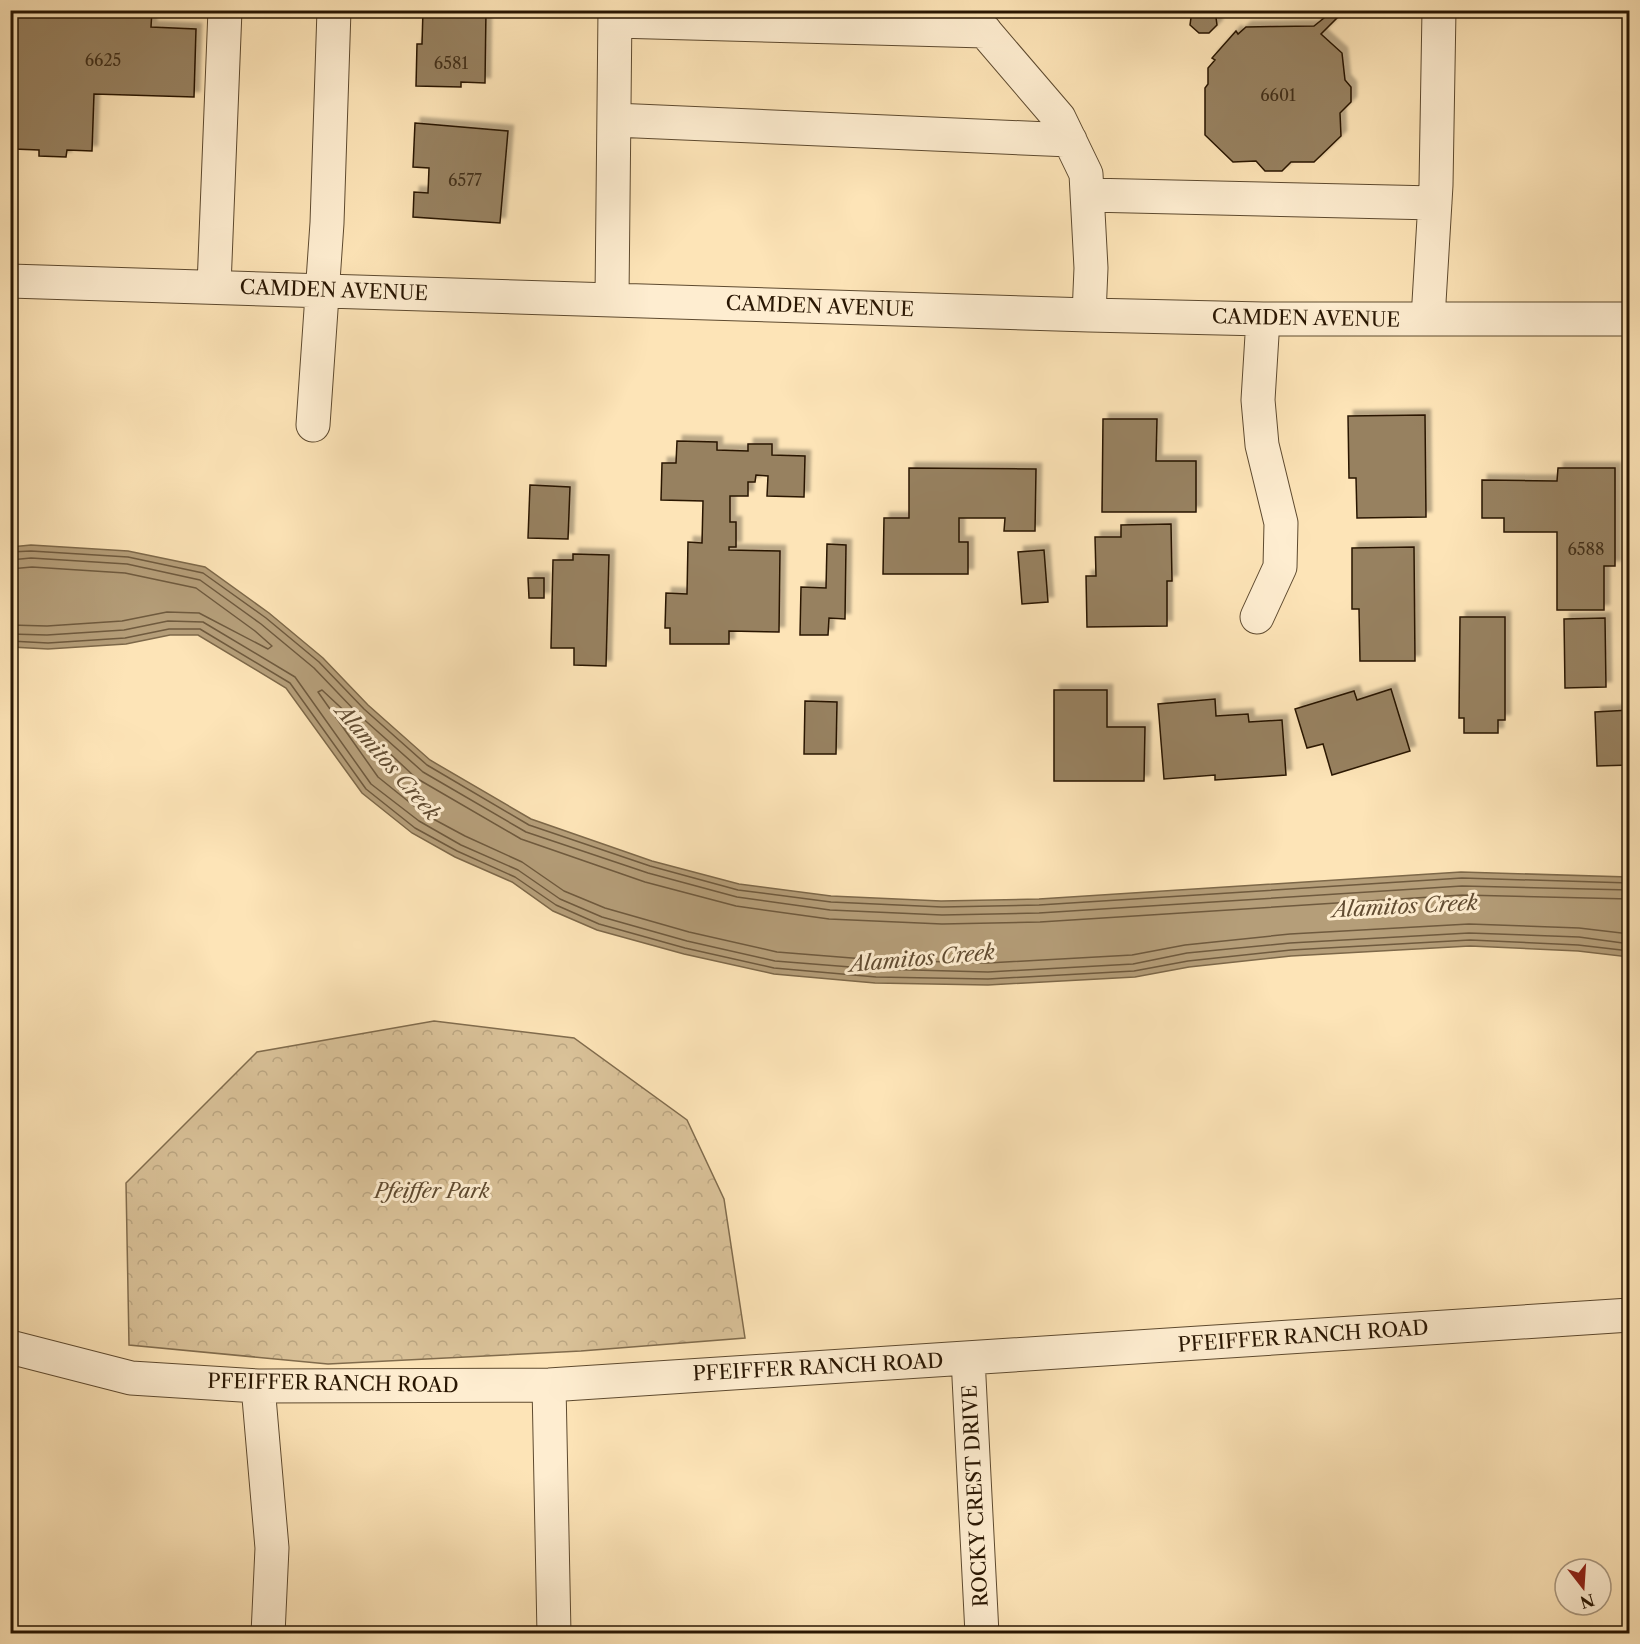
<svg xmlns="http://www.w3.org/2000/svg" width="1640" height="1644" font-family="'Libre Caslon Text',serif">
<style>
.forest{fill:url(#forest-crowns);stroke:#816c4d;stroke-width:1.5}
.water{fill:#b59e79;stroke:#7d6849;stroke-width:1.5}
.lines{fill:none;stroke-linecap:round;stroke-linejoin:round}
.shore{stroke:#6f5a3e;stroke-width:1.5}
.building{fill:#978160;stroke:#291602;stroke-width:1.5;filter:url(#shadow)}
.minor-casing{stroke:#5e4a2f;stroke-width:35}
.minor{stroke:#feedd0;stroke-width:33}
.labels{text-anchor:middle;dominant-baseline:central;stroke-width:6;stroke-linejoin:round;paint-order:stroke}
.number-label{font-size:16px;fill:#44311a}
.street-label{font-size:20px;fill:#291602;stroke:#feedd0}
.park-label{font-size:20px;font-style:italic;fill:#5e492f;stroke:#feedd0}
.water-label{font-size:21px;font-style:italic;fill:#614c32;stroke:#feedd0}
</style>
<defs>
<pattern id="forest-crowns" width="20" height="18" patternUnits="userSpaceOnUse" patternTransform="scale(1.5)"><rect width="20" height="18" fill="#d9c198"/><path d="M2 6a3 3 0 1 1 6 0M12 15a3 3 0 1 1 6 0" fill="none" stroke="#baa581"/></pattern>
<filter id="shadow"><feDropShadow dx="5.5" dy="-5.5" stdDeviation="1.5" flood-color="#0004"/></filter>
</defs>
<rect width="100%" height="100%" fill="#fde4b7"/>
<filter id="stains"><feTurbulence type="fractalNoise" baseFrequency=".00333" numOctaves="4"/><feColorMatrix values="0 0 0 0 .2 0 0 0 0 .09 0 0 0 0 .02 0 0 0 .5 -.17"/></filter>
<radialGradient id="worn" r=".72"><stop offset=".6" stop-color="#630" stop-opacity="0"/><stop offset="1" stop-color="#630" stop-opacity=".3"/></radialGradient>
<!-- forest -->
<path class="forest" d="M 434,1021 L 574,1038 L 687,1120 L 724,1199 L 745,1338 L 581,1351 L 328,1364 L 129,1345 L 126,1183 L 257,1052 Z"/>
<!-- water -->
<path class="water" d="M 31,545 L 128,551 L 205,567 L 269,613 L 323,658 L 368,705 L 430,760 L 531,819 L 652,861 L 739,884 L 831,896 L 941,901 L 1039,899 L 1461,872 L 1629,877 L 1629,957 L 1578,951 L 1470,946 L 1291,956 L 1189,967 L 1135,977 L 988,985 L 875,983 L 774,974 L 684,954 L 597,930 L 553,911 L 512,882 L 455,857 L 412,833 L 362,793 L 286,688 L 198,635 L 170,635 L 126,644 L 48,649 L 11,647 L 11,547 Z"/>
<g class="lines">
<!-- shore -->
<path class="shore" d="M 10,552 L 31,551 L 128,557 L 203,573 L 266,618 L 319,662 L 364,709 L 427,765 L 529,825 L 650,866 L 738,890 L 831,902 L 942,907 L 1039,905 L 1462,878 L 1630,883
M 10,560 L 31,558 L 127,564 L 200,580 L 261,624 L 314,668 L 359,715 L 423,772 L 526,832 L 648,873 L 737,897 L 830,910 L 942,915 L 1039,913 L 1462,886 L 1630,890
M 10,569 L 32,567 L 125,573 L 196,588 L 255,631 L 272,646 L 268,649 L 199,613 L 167,612 L 122,621 L 47,626 L 10,625
M 10,634 L 47,635 L 124,630 L 168,621 L 203,622 L 295,677 L 371,784 L 419,821 L 461,845 L 518,870 L 560,899 L 602,917 L 687,941 L 775,961 L 876,969 L 988,972 L 1133,964 L 1187,953 L 1290,943 L 1469,933 L 1579,937 L 1630,944
M 10,641 L 48,643 L 125,638 L 169,629 L 200,629 L 290,683 L 366,789 L 415,828 L 457,851 L 515,877 L 556,905 L 599,924 L 685,948 L 774,968 L 876,977 L 988,979 L 1134,971 L 1188,961 L 1291,950 L 1470,940 L 1578,945 L 1630,951
M 1630,899 L 1462,895 L 1040,922 L 942,924 L 829,919 L 736,906 L 645,882 L 521,839 L 416,778 L 322,690 L 318,692 L 378,777 L 424,814 L 465,836 L 522,862 L 564,891 L 605,908 L 689,932 L 777,952 L 877,960 L 988,963 L 1132,955 L 1185,945 L 1290,934 L 1469,924 L 1579,928 L 1630,934"/>
</g>
<!-- building -->
<path class="building" d="M 10,10 L 152,10 L 151,27 L 196,29 L 194,97 L 94,94 L 92,151 L 67,150 L 66,157 L 39,156 L 39,150 L 14,149 L 16,92 L 10,92 Z
M 423,10 L 486,10 L 485,83 L 461,82 L 461,87 L 416,86 L 417,44 L 422,44 Z
M 1034,10 L 1123,10 L 1117,16 L 1041,15 Z
M 1192,10 L 1215,10 L 1217,25 L 1209,33 L 1199,33 L 1190,25 Z
M 1334,10 L 1345,10 L 1321,34 L 1342,53 L 1345,80 L 1351,87 L 1351,102 L 1340,113 L 1341,136 L 1314,162 L 1291,162 L 1282,171 L 1265,171 L 1256,161 L 1233,162 L 1205,135 L 1205,88 L 1208,84 L 1208,68 L 1215,60 L 1212,58 L 1236,31 L 1238,34 L 1246,27 L 1314,26 Z
M 415,123 L 508,131 L 500,223 L 413,217 L 414,192 L 428,193 L 429,168 L 413,167 Z
M 1425,415 L 1426,517 L 1357,518 L 1356,478 L 1349,478 L 1348,416 Z
M 1103,419 L 1157,419 L 1156,461 L 1196,461 L 1196,512 L 1102,512 Z
M 677,441 L 717,442 L 717,450 L 748,451 L 748,444 L 772,444 L 772,455 L 805,456 L 804,497 L 767,496 L 768,476 L 756,475 L 755,482 L 748,482 L 748,496 L 730,496 L 730,522 L 736,522 L 736,547 L 729,547 L 729,550 L 780,551 L 779,632 L 729,631 L 729,644 L 670,644 L 670,628 L 665,628 L 666,593 L 687,594 L 688,542 L 702,543 L 703,501 L 661,500 L 662,463 L 676,463 Z
M 909,468 L 1036,469 L 1035,531 L 1004,531 L 1005,518 L 959,518 L 959,542 L 968,542 L 968,574 L 883,574 L 884,518 L 909,518 Z
M 1558,468 L 1615,468 L 1615,566 L 1604,566 L 1604,610 L 1557,610 L 1557,532 L 1504,532 L 1504,518 L 1482,518 L 1482,480 L 1557,481 Z
M 530,485 L 570,487 L 568,539 L 528,538 Z
M 1171,524 L 1172,581 L 1167,581 L 1167,626 L 1087,627 L 1086,576 L 1096,576 L 1095,537 L 1121,537 L 1121,525 Z
M 827,544 L 846,545 L 845,619 L 829,618 L 828,635 L 800,635 L 801,587 L 826,588 Z
M 1414,547 L 1415,661 L 1360,661 L 1359,609 L 1352,609 L 1352,548 Z
M 1044,550 L 1048,602 L 1022,604 L 1018,552 Z
M 573,554 L 609,555 L 606,666 L 574,665 L 574,648 L 551,648 L 553,560 L 573,560 Z
M 528,578 L 544,578 L 544,598 L 529,598 Z
M 1460,617 L 1505,617 L 1505,720 L 1498,720 L 1498,733 L 1464,733 L 1464,718 L 1459,718 Z
M 1605,618 L 1606,687 L 1565,688 L 1564,619 Z
M 1391,689 L 1410,751 L 1332,775 L 1323,744 L 1307,748 L 1295,709 L 1354,691 L 1357,700 Z
M 1054,690 L 1107,690 L 1107,727 L 1145,727 L 1144,781 L 1054,781 Z
M 1215,699 L 1216,716 L 1248,714 L 1249,722 L 1282,720 L 1286,775 L 1215,780 L 1215,775 L 1164,779 L 1158,704 Z
M 805,701 L 837,702 L 836,754 L 804,754 Z
M 1630,710 L 1630,765 L 1597,766 L 1595,712 Z"/>
<g class="lines">
<defs>
<path id="minor" d="M 970,14 L 1059,118 L 1086,174 L 1091,268 L 1089,315
M 615,21 L 985,31
M 614,120 L 1070,140
M 1088,195 L 1435,203
M 10,281 L 1089,315 L 1263,319 L 1630,319
M 214,286 L 225,10
M 612,298 L 615,10
M 1428,319 L 1436,185 L 1439,10
M 313,425 L 327,223 L 334,10
M 1257,617 L 1280,567 L 1281,523 L 1262,445 L 1258,400 L 1263,319
M 10,1347 L 131,1378 L 258,1386 L 549,1385 L 1630,1315
M 968,1358 L 982,1634
M 549,1385 L 554,1634
M 258,1386 L 272,1548 L 268,1634"/>
</defs>
<!-- minor casing -->
<use href="#minor" class="minor-casing"/>
<!-- minor -->
<use href="#minor" class="minor"/>
</g>
<g class="labels">
<!-- number labels -->
<g class="number-label">
<text x="103" y="60">6625</text>
<text x="451" y="63">6581</text>
<text x="1278" y="95">6601</text>
<text x="465" y="180">6577</text>
<text x="1586" y="549">6588</text>
</g>
<!-- street labels -->
<g class="street-label">
<text transform="translate(334 290) rotate(2)">CAMDEN AVENUE</text>
<text transform="translate(820 306) rotate(2)">CAMDEN AVENUE</text>
<text transform="translate(1306 318) rotate(1)">CAMDEN AVENUE</text>
<text transform="translate(1303 1336) rotate(-4)">PFEIFFER RANCH ROAD</text>
<text transform="translate(818 1367) rotate(-3)">PFEIFFER RANCH ROAD</text>
<text transform="translate(333 1383) rotate(1)">PFEIFFER RANCH ROAD</text>
<text transform="translate(975 1496) rotate(-93)">ROCKY CREST DRIVE</text>
</g>
<!-- park labels -->
<g class="park-label">
<text x="432" y="1191">Pfeiffer Park</text>
</g>
<!-- water labels -->
<g class="water-label">
<text transform="translate(388 762) rotate(49)">Alamitos Creek</text>
<text transform="translate(1405 906) rotate(-3)">Alamitos Creek</text>
<text transform="translate(922 958) rotate(-5)">Alamitos Creek</text>
</g>
</g>
<!-- margin -->
<rect width="1640" height="1644" fill="none" stroke="#fde4b7" stroke-width="36"/>
<rect x="12" y="12" width="1616" height="1620" fill="none" stroke="#291602" stroke-width="3"/>
<rect x="18" y="18" width="1604" height="1608" fill="none" stroke="#291602" stroke-width="1.5"/>
<!-- north arrow -->
<g transform="translate(1583 1587) rotate(163)"><circle r="28" fill="#feedd0" stroke="#a9977e" stroke-width="1.5"/>
<path d="M0-4.5L10 22L0 15L-10 22Z" fill="#8f2418"/>
<text y="-9" font-size="16" font-weight="bold" text-anchor="middle" fill="#291602">N</text>
</g>
<rect width="100%" height="100%" filter="url(#stains)"/>
<rect width="100%" height="100%" fill="url(#worn)"/>
</svg>
